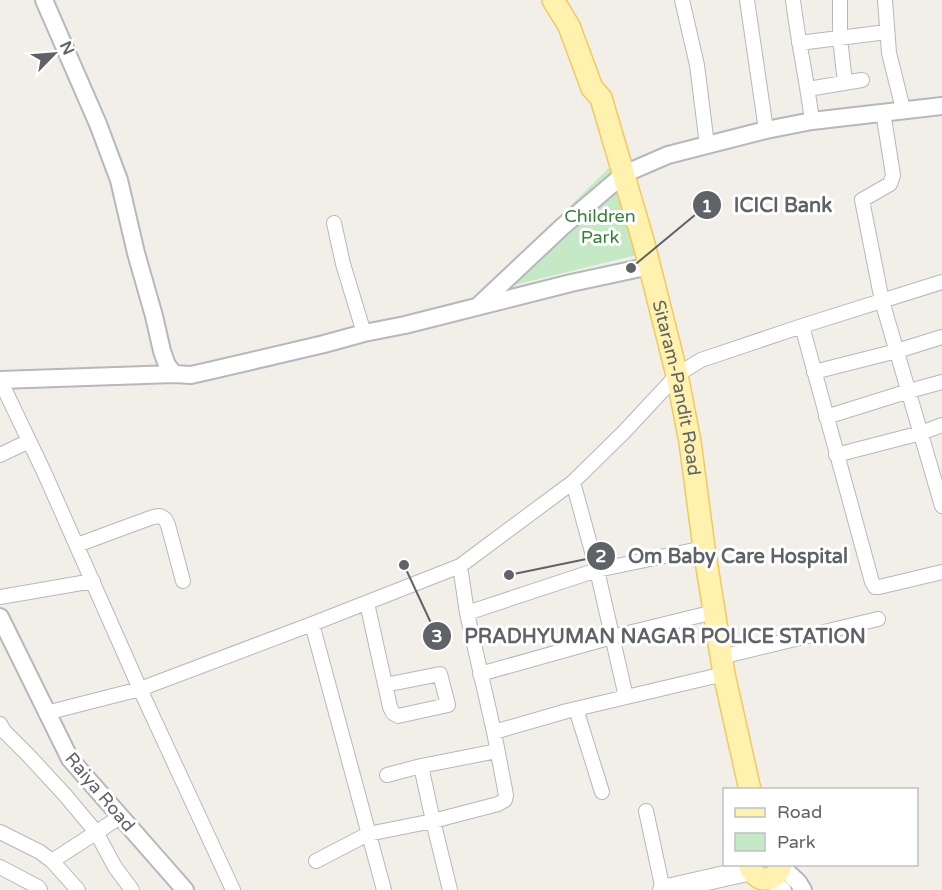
<svg xmlns="http://www.w3.org/2000/svg" width="942" height="890" font-family="'Varela Round',sans-serif">
<style>
.green{fill:#c5e8c5}
.lines{fill:none;stroke-linecap:round;stroke-linejoin:round}
.minor-casing{stroke:#b5b8bc;stroke-width:16}
.tertiary-casing{stroke:#b5b8bc;stroke-width:20}
.secondary-casing{stroke:#b6babf;stroke-width:22}
.primary-casing{stroke:#f2c960;stroke-width:24}
.minor{stroke:#fff;stroke-width:14}
.tertiary{stroke:#fff;stroke-width:16}
.secondary{stroke:#fff;stroke-width:20}
.primary{stroke:#fff2af;stroke-width:21}
.labels{text-anchor:middle;dominant-baseline:central;stroke-width:6;stroke-linejoin:round;paint-order:stroke}
.park-label{font-size:18px;fill:#348238;stroke:#fff}
.street-label{font-size:18px;fill:#5f6368;stroke:#fff}
.leader{fill:none;stroke:#5f6368;stroke-width:2}
.callout-dot{fill:#5f6368;stroke:#fff;stroke-width:2}
.mark-label{font-size:18px;text-anchor:middle;font-weight:bold;fill:#fff}
.callout-label{font-size:20px;text-anchor:middle;font-weight:bold;fill:#5f6368;stroke:#fff;stroke-width:6;stroke-linejoin:round;paint-order:stroke}
</style>
<rect width="100%" height="100%" fill="#f1efe8"/>
<!-- green -->
<path class="green" d="M 619,158 L 645,253 L 482,293 Z"/>
<g class="lines">
<defs>
<path id="minor" d="M 682,0 L 697,65 L 707,145
M 747,0 L 766,130
M 793,0 C 798,41 807,81 812,121
M 840,0 L 840,38 L 845,83
M 885,0 L 889,53 L 903,109
M 799,43 L 887,32
M 808,89 L 862,80
M 883,112 L 893,175 L 890,184 L 862,200 L 882,301 L 942,506
M 334,223 L 343,264 L 364,333
M 802,326 L 872,582 L 875,587 L 879,587 L 942,572
M 814,372 L 897,351 L 942,337
M 0,380 L 44,472 L 140,689 L 233,890
M 826,417 L 909,391 L 942,382
M 0,455 L 29,441
M 836,455 L 921,433 L 942,425
M 573,482 L 597,570 L 626,697
M 77,545 L 153,517 L 160,516 L 165,519 L 168,525 L 183,581
M 460,566 L 467,613 L 494,732 L 567,711 L 724,674
M 0,597 L 93,581
M 367,603 L 390,707 L 393,713 L 398,716 L 448,705 L 440,674 L 385,685
M 467,613 L 597,570 L 704,548
M 312,624 L 384,890
M 721,657 L 878,619
M 480,674 L 612,637 L 714,612
M 576,709 L 602,792
M 46,713 L 140,689 L 312,624 L 460,566 L 573,482 L 624,432 L 677,375 L 701,360 L 802,326 L 942,282
M 0,724 L 4,731 L 29,756 L 65,795 L 96,832 L 115,867 L 132,890
M 387,775 L 421,766 L 497,751
M 646,811 L 663,890
M 0,832 L 40,852 L 52,861 L 78,890
M 52,861 L 120,817
M 316,861 L 368,834 L 433,821 L 421,766
M 0,867 L 38,887 L 40,890
M 450,890 L 433,821 L 498,804 L 505,800 L 506,795 L 494,732"/>
<path id="tertiary" d="M 44,0 L 98,124 L 119,180 L 136,253 L 154,316 L 162,351 L 167,365 L 174,374 L 191,375 L 213,370 L 324,344 L 364,333 L 405,325 L 571,283 L 650,266
M 478,306 L 562,227 L 624,174 L 668,155 L 766,130 L 812,121 L 942,106
M 0,380 L 174,374
M 0,617 L 70,759 L 185,890
M 781,866 L 798,882 L 803,890
M 769,879 L 783,890"/>
<path id="secondary" d="M 663,890 L 751,870"/>
<g id="primary">
<path id="s1" d="M 553,0 L 569,26 L 592,88 L 601,98 L 644,244 L 677,375 L 690,442 L 704,548 L 724,674 L 750,790"/>
<path d="M 749,864 C 755,884 776,884 781,864"/>
</g>
</defs>
<!-- minor casing -->
<use href="#minor" class="minor-casing"/>
<!-- tertiary casing -->
<use href="#tertiary" class="tertiary-casing"/>
<!-- secondary casing -->
<use href="#secondary" class="secondary-casing"/>
<!-- primary casing -->
<use href="#primary" class="primary-casing"/>
<!-- minor -->
<use href="#minor" class="minor"/>
<!-- tertiary -->
<use href="#tertiary" class="tertiary"/>
<!-- secondary -->
<use href="#secondary" class="secondary"/>
<!-- primary -->
<use href="#primary" class="primary"/>
</g>
<g class="labels">
<!-- park labels -->
<g class="park-label">
<text x="600" y="216">Children<tspan x="600" dy="21">Park</tspan></text>
</g>
<!-- street labels -->
<g class="street-label">
<text stroke="none"><textPath href="#s1" startOffset="410">Sitaram-Pandit Road</textPath></text>
<text transform="translate(100 792) rotate(50)">Raiya Road</text>
</g>
</g>
<!-- callouts -->
<path class="leader" d="M631 268L707 205M509 575L601 556M404 565L437 636"/>
<g class="callout-dot">
<circle cx="631" cy="268" r="6"/>
<circle cx="509" cy="575" r="6"/>
<circle cx="404" cy="565" r="6"/>
<circle cx="707" cy="205" r="15"/>
<circle cx="601" cy="556" r="15"/>
<circle cx="437" cy="636" r="15"/>
</g>
<g class="mark-label">
<text x="707" y="212">1</text>
<text x="601" y="562">2</text>
<text x="437" y="642">3</text>
</g>
<g class="callout-label">
<text x="783" y="212">ICICI Bank</text>
<text x="738" y="563">Om Baby Care Hospital</text>
<text x="665" y="643">PRADHYUMAN NAGAR POLICE STATION</text>
</g>
<!-- legend -->
<rect x="723" y="788" width="195" height="78" fill="#ffffff" stroke="#bfc1c3" stroke-width="1.5"/>
<rect x="735" y="808" width="30" height="9" fill="#fff2af" stroke="#bfc1c3" stroke-width="1.5"/>
<text x="777" y="818" font-size="18" fill="#5f6368">Road</text>
<rect x="735" y="833" width="30" height="18" fill="#c5e8c5" stroke="#bfc1c3" stroke-width="1.5"/>
<text x="777" y="848" font-size="18" fill="#5f6368">Park</text>
<!-- north arrow -->
<g transform="translate(54 54) rotate(65)" stroke="#ffffff" stroke-width="4.5" paint-order="stroke">
<path d="M0-4.5L10 22L0 15L-10 22Z" fill="#5f6368"/>
<text y="-9" font-size="16" font-weight="bold" text-anchor="middle" fill="#5f6368">N</text>
</g>
</svg>
